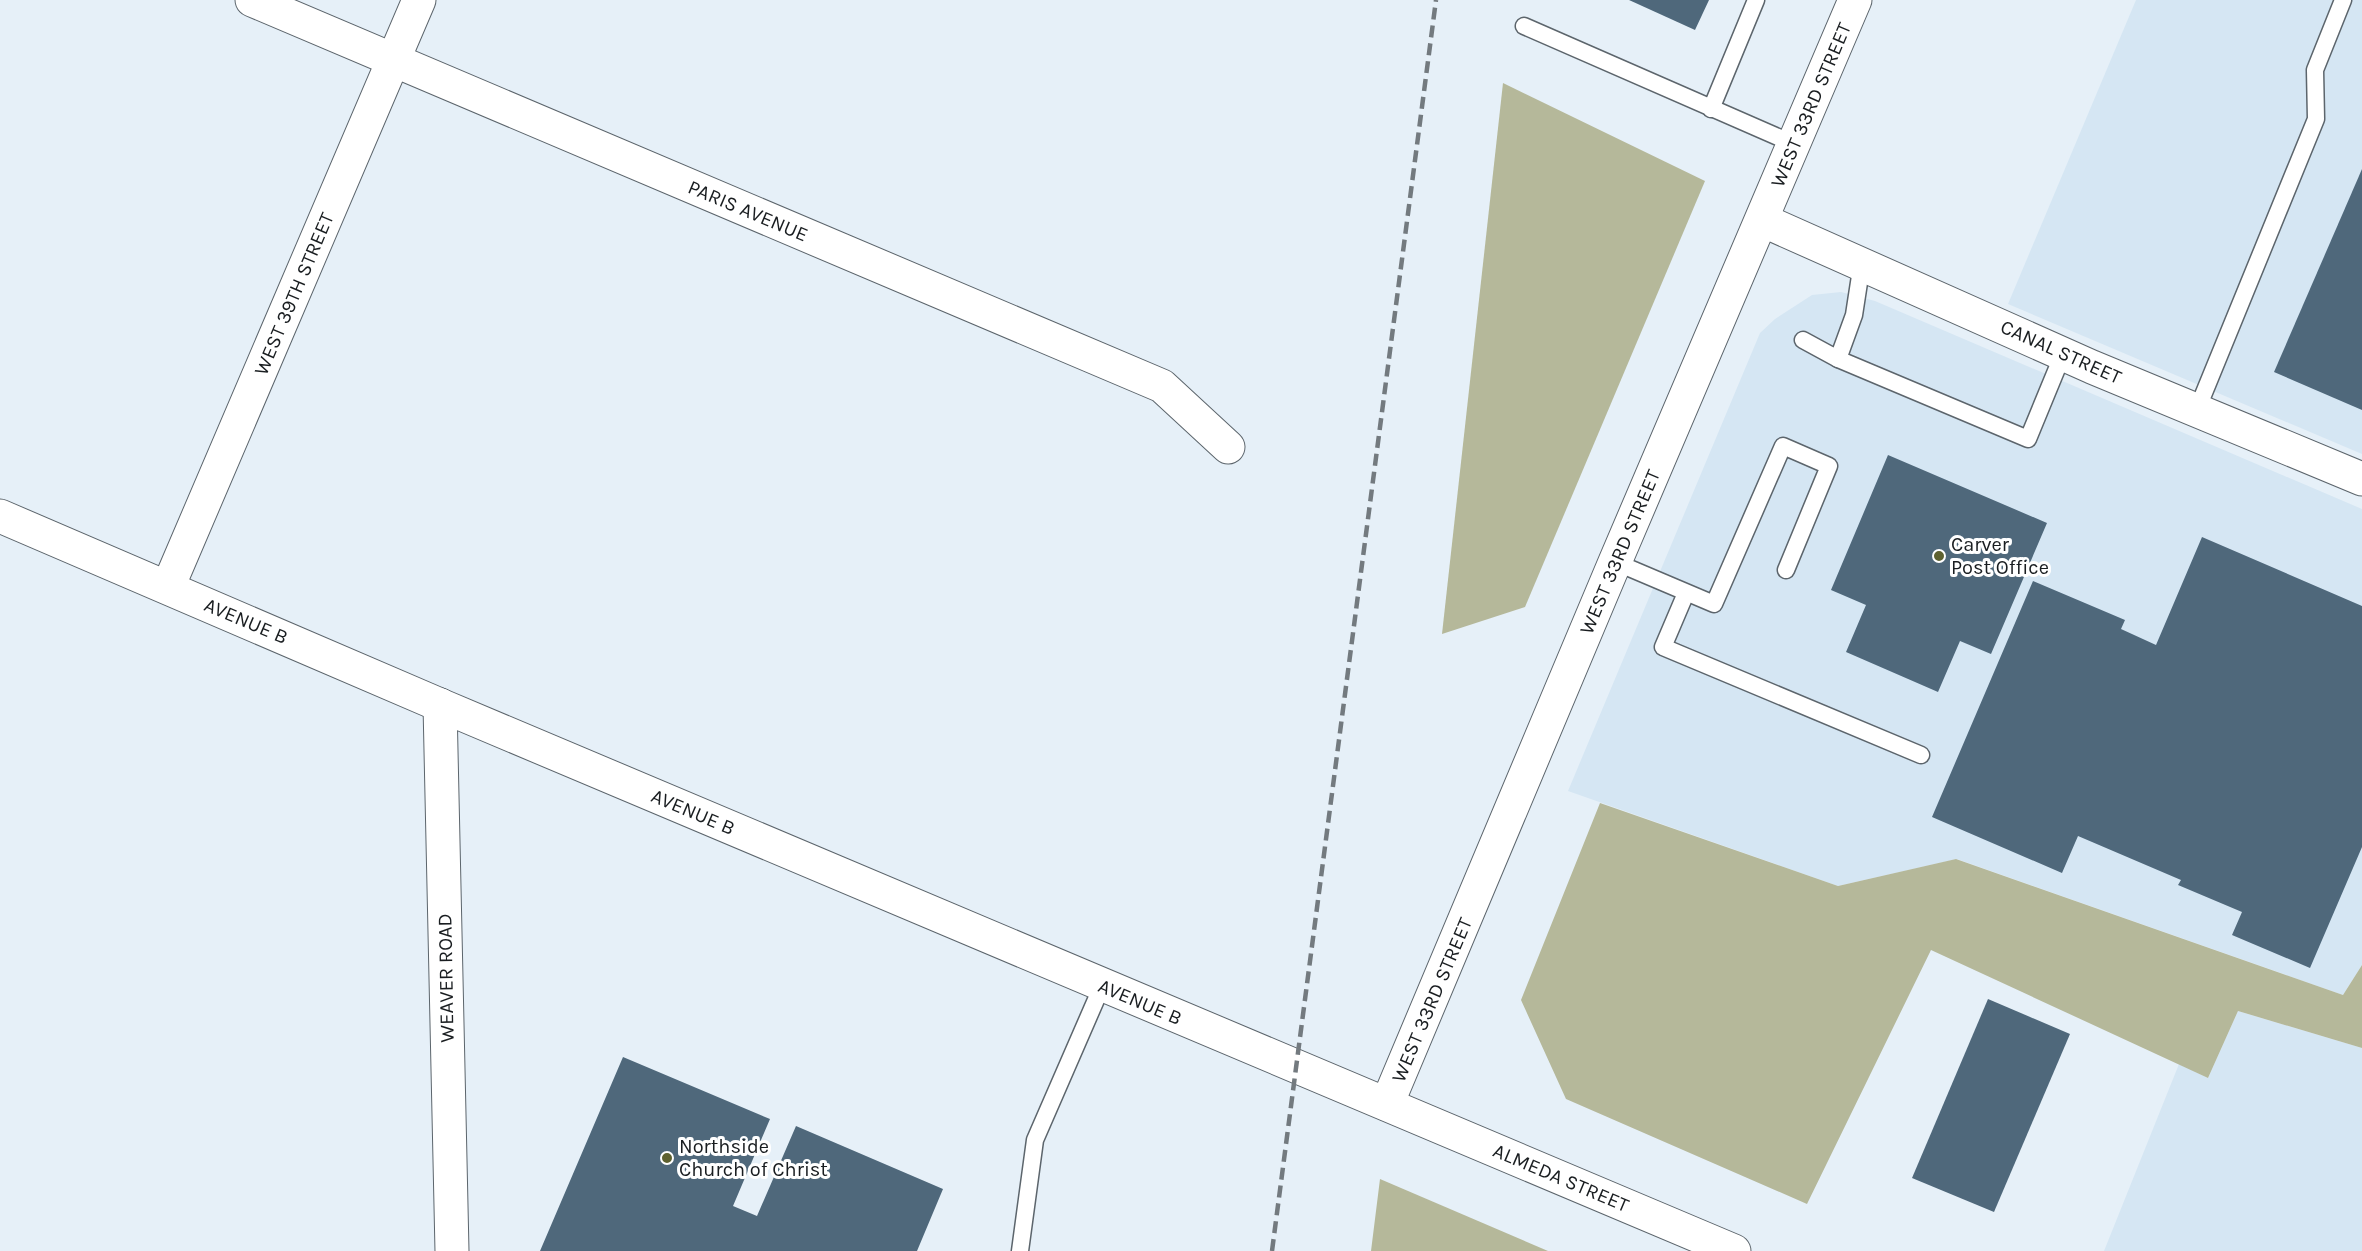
<svg xmlns="http://www.w3.org/2000/svg" width="2362" height="1251" font-family="Karla,sans-serif">
<style>
.built{fill:#d5e6f3}
.forest{fill:#b5b89a}
.building{fill:#4f687b}
.lines{fill:none;stroke-linecap:round;stroke-linejoin:round}
.service-casing{stroke:#5c656c;stroke-width:19}
.minor-casing{stroke:#5c656c;stroke-width:35}
.tertiary-casing{stroke:#5c656c;stroke-width:35}
.secondary-casing{stroke:#5c656c;stroke-width:35}
.service{stroke:#fff;stroke-width:16}
.minor{stroke:#fff;stroke-width:33}
.tertiary{stroke:#fff;stroke-width:33}
.secondary{stroke:#fff;stroke-width:33}
.rail{stroke:#737a7f;stroke-width:4.5;stroke-dasharray:12 6;stroke-linecap:butt}
.poi-dot{fill:#5e612f;stroke:#fff;stroke-width:2}
.labels{text-anchor:middle;dominant-baseline:central;stroke-width:6;stroke-linejoin:round;paint-order:stroke}
.street-label{font-size:20px;fill:#191d20;stroke:#fff}
.poi-label{font-size:20px;fill:#191d20;stroke:#fff;text-anchor:start}
</style>
<rect width="100%" height="100%" fill="#e6f0f8"/>
<!-- built -->
<g class="built">
<polygon points="2136,0 2362,0 2362,454 2008,304"/>
<polygon points="1841,292 1875,301 2362,509 2362,965 2343,995 1957,859 1838,886 1568,791 1760,333 1775,319 1812,295"/>
<polygon points="2238,1011 2362,1048 2362,1251 2104,1251 2179,1064 2208,1078"/>
</g>
<!-- forest -->
<g class="forest">
<polygon points="1503,83 1705,181 1525,607 1442,634"/>
<polygon points="1600,803 1838,886 1956,859 2343,995 2362,965 2362,1048 2238,1011 2208,1078 1931,950 1807,1204 1566,1099 1521,1000"/>
<polygon points="1380,1179 1548,1251 1371,1251"/>
</g>
<!-- building -->
<g class="building">
<polygon points="1629,0 1709,0 1695,30"/>
<polygon points="2362,169 2362,410 2274,372"/>
<polygon points="1888,455 2047,523 1991,654 1960,641 1938,692 1846,652 1866,605 1831,590"/>
<polygon points="2202,537 2362,606 2362,847 2310,968 2232,935 2242,912 2178,885 2181,880 2078,836 2062,873 1932,817 2033,581 2125,620 2121,629 2156,645"/>
<polygon points="1988,999 2070,1034 1994,1212 1912,1178"/>
<polygon points="623,1057 770,1119 733,1206 757,1216 796,1126 943,1189 917,1251 540,1251"/>
</g>
<g class="lines">
<!-- service casing -->
<g class="service-casing">
<g id="service">
<polyline points="1524,26 1794,144"/>
<polyline points="1711,109 1756,0"/>
<polyline points="1803,340 1838,359 1854,315 1862,263"/>
<polyline points="1838,359 2028,439 2063,354"/>
<polyline points="2197,410 2316,119 2315,70 2343,0"/>
<polyline points="1615,562 1714,604 1783,446 1829,466 1786,570"/>
<polyline points="1686,593 1663,647 1921,755"/>
<polyline points="1020,1251 1035,1140 1102,986"/>
</g>
</g>
<!-- minor casing -->
<g class="minor-casing">
<g id="minor">
<polyline points="252,0 1162,386 1228,447"/>
<polyline points="168,587 419,0"/>
<polyline points="440,705 452,1251"/>
</g>
</g>
<!-- tertiary casing -->
<g class="tertiary-casing">
<g id="tertiary">
<polyline points="1762,220 2092,367 2362,479"/>
<polyline points="440,705 1734,1251"/>
<polyline points="1387,1104 1615,562 1855,0"/>
</g>
</g>
<!-- secondary casing -->
<g class="secondary-casing">
<polyline id="secondary" points="0,516 440,705"/>
</g>
<!-- service -->
<use href="#service" class="service"/>
<!-- minor -->
<use href="#minor" class="minor"/>
<!-- tertiary -->
<use href="#tertiary" class="tertiary"/>
<!-- secondary -->
<use href="#secondary" class="secondary"/>
<!-- rail -->
<polyline class="rail" points="1272,1251 1436,0"/>
</g>
<!-- markers -->
<g class="poi-dot">
<circle cx="1939" cy="556" r="6"/>
<circle cx="667" cy="1158" r="6"/>
</g>
<g class="labels">
<!-- street labels -->
<g class="street-label">
<text transform="translate(1811 105) rotate(-67)">WEST 33RD STREET</text>
<text transform="translate(748 211) rotate(23)">PARIS AVENUE</text>
<text transform="translate(294 294) rotate(-67)">WEST 39TH STREET</text>
<text transform="translate(2061 352) rotate(24)">CANAL STREET</text>
<text transform="translate(1620 552) rotate(-67)">WEST 33RD STREET</text>
<text transform="translate(246 621) rotate(23)">AVENUE B</text>
<text transform="translate(693 812) rotate(23)">AVENUE B</text>
<text transform="translate(446 978) rotate(-91)">WEAVER ROAD</text>
<text transform="translate(1432 1000) rotate(-67)">WEST 33RD STREET</text>
<text transform="translate(1140 1002) rotate(23)">AVENUE B</text>
<text transform="translate(1561 1178) rotate(23)">ALMEDA STREET</text>
</g>
<!-- poi labels -->
<g class="poi-label">
<text x="1951" y="544">Carver<tspan x="1951" dy="23">Post Office</tspan></text>
<text x="679" y="1146">Northside<tspan x="679" dy="23">Church of Christ</tspan></text>
</g>
</g>
</svg>
